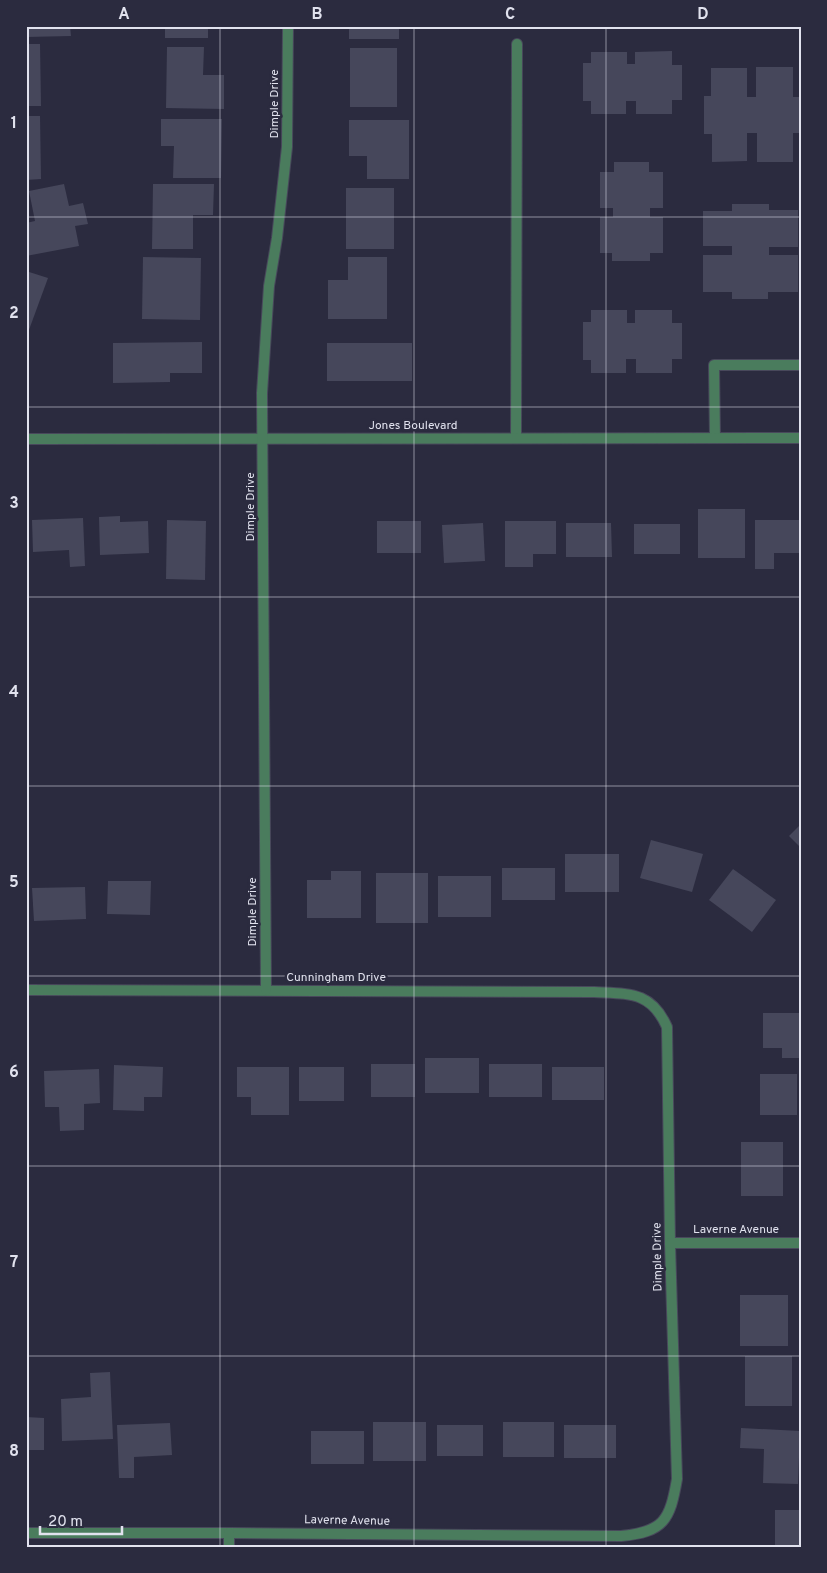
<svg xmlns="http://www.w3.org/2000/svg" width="827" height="1573" font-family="Overpass,sans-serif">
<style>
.building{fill:#46475b}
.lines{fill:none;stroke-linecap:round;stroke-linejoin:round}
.minor-casing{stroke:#48485b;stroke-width:12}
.minor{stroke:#4a7c5d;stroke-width:10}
.grid{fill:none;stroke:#e1e2ee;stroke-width:1;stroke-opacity:0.55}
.labels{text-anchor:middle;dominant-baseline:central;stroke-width:5;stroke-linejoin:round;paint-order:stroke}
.street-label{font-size:12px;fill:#e1e2ee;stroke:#2b2b3f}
.neatline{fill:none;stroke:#e1e2ee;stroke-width:2}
.grid-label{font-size:16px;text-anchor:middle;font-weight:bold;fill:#e1e2ee}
</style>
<rect width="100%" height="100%" fill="#2b2b3f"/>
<!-- building -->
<g class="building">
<polygon points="26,26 70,26 71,36 26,37"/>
<rect x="165" y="26" width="43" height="12"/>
<rect x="349" y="26" width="50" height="13"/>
<rect x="644" y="26" width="36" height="2"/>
<polygon points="26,44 40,44 41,106 26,106"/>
<polygon points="167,47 204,47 203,75 224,75 224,109 166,108"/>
<rect x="350" y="48" width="47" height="59"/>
<polygon points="672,51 672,65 682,65 682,100 672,100 672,114 636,114 636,101 626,101 626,114 591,114 591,101 583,101 583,63 591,63 591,52 627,52 627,64 635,64 635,52"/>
<polygon points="756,67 793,67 793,97 800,97 800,133 793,133 793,162 757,162 757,133 747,133 747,161 712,162 712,134 704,134 704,96 711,96 711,68 747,68 747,97 756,97"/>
<polygon points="26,116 40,116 41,179 26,180"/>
<polygon points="161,119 222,119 221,178 173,178 174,146 161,146"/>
<polygon points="349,120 409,120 409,179 367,179 367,156 349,156"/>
<polygon points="614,162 649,162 649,172 663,172 663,208 650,208 650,217 663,217 663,253 650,253 650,261 612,261 612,253 600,253 600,217 613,217 613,208 600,208 600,172 614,172"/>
<polygon points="64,184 69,206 83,203 88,224 75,226 79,246 26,256 26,223 35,221 29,191"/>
<polygon points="153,184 214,184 213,215 193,215 193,249 152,249"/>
<rect x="346" y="188" width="48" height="61"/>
<polygon points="732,204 769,204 769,210 798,210 798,247 769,247 769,255 798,255 798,292 768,292 768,299 732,299 732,292 703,292 703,255 732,255 732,246 703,246 703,211 732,211"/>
<polygon points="143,257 201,258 200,320 142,319"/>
<polygon points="348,257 387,257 387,319 328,319 328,280 348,280"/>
<polygon points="26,271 48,278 26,338"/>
<polygon points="591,310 627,310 627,323 635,323 635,310 672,310 672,323 682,323 682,359 672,359 672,373 636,373 636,359 626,359 626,373 591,373 591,360 583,360 583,322 591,322"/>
<polygon points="202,342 202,373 170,373 170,382 113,383 113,343"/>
<rect x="327" y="343" width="85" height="38"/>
<rect x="698" y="509" width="47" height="49"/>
<polygon points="120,516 120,522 148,521 149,553 100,555 99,517"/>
<polygon points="83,518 85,566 70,567 69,550 33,552 32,520"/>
<polygon points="167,520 206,521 205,580 166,579"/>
<polygon points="755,520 801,520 801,553 774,553 774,569 755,569"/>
<rect x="377" y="521" width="44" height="32"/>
<polygon points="505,521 556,521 556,554 533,554 533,567 505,567"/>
<polygon points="483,523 485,561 444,563 442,525"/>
<polygon points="566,523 611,523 612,557 566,557"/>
<rect x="634" y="524" width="46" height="30"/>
<polygon points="801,824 801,848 789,836"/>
<polygon points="651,840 703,854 692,892 640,878"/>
<rect x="565" y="854" width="54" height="38"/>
<rect x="502" y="868" width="53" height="32"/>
<polygon points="733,869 776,900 752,932 709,900"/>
<polygon points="331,871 361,871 361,918 307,918 307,880 331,880"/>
<rect x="376" y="873" width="52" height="50"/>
<rect x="438" y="876" width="53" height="41"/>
<polygon points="108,881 151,881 150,915 107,914"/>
<polygon points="85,887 86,919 34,921 32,888"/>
<polygon points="763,1013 801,1013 801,1058 782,1058 782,1048 763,1048"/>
<rect x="425" y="1058" width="54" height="35"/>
<rect x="371" y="1064" width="44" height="33"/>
<rect x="489" y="1064" width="53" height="33"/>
<polygon points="114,1065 163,1067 162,1097 144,1097 144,1111 113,1110"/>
<polygon points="237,1067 289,1067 289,1115 251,1115 251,1097 237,1097"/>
<rect x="299" y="1067" width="45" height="34"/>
<rect x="552" y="1067" width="52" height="33"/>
<polygon points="99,1069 100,1103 84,1104 84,1130 60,1131 59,1107 45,1107 44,1071"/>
<rect x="760" y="1074" width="37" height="41"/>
<rect x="741" y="1142" width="42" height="54"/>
<rect x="740" y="1295" width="48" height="51"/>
<rect x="745" y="1356" width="47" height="50"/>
<polygon points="110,1372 113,1439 62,1441 61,1399 91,1397 90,1373"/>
<polygon points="26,1417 44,1418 44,1450 26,1450"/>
<rect x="373" y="1422" width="53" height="39"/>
<rect x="503" y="1422" width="51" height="35"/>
<polygon points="170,1423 172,1455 134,1457 134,1478 119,1478 117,1425"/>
<rect x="437" y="1425" width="46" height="31"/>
<rect x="564" y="1425" width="52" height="33"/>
<polygon points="741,1428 800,1431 798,1484 763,1483 764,1449 740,1448"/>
<rect x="311" y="1431" width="53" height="33"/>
<rect x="775" y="1510" width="26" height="37"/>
</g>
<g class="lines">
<!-- minor casing -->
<g class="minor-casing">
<g id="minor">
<polyline points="516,438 517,44"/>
<polyline points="715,438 714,365 801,365"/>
<polyline points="26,439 801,438"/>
<path d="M 26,990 L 594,992 C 629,994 651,991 667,1027 L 670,1243 L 677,1479 C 670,1520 664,1532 621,1536 L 229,1533 L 26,1533"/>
<polyline points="266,990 262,393 269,286 277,238 287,147 288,26"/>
<polyline points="670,1243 801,1243"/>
<polyline points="229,1533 229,1547"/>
</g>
</g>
<!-- minor -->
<use href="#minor" class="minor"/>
</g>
<!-- grid -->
<path class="grid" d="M 220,26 L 220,1547M 414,26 L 414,1547M 606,26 L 606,1547M 26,217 L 801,217M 26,407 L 801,407M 26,597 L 801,597M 26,786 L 801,786M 26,976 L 801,976M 26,1166 L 801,1166M 26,1356 L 801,1356"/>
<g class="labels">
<!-- street labels -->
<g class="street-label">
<text transform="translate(275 104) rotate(-90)">Dimple Drive</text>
<text x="413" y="426">Jones Boulevard</text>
<text transform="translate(251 507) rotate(-90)">Dimple Drive</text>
<text transform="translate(253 912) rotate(-90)">Dimple Drive</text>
<text x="336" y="978">Cunningham Drive</text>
<text x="736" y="1230">Laverne Avenue</text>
<text transform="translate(658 1257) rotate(-91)">Dimple Drive</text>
<text transform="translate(347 1521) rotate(1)">Laverne Avenue</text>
</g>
</g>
<!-- border -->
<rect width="827" height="1573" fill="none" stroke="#2b2b3f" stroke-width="55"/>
<!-- scale -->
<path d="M40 1526v8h82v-8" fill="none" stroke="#e1e2ee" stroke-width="2.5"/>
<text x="48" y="1526" font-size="15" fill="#e1e2ee" stroke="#2b2b3f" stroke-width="4" paint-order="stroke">20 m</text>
<rect x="28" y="28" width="772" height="1518" class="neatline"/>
<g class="grid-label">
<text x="124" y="19">A</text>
<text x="317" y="19">B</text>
<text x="510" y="19">C</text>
<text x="703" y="19">D</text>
<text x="14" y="128">1</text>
<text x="14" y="318">2</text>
<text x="14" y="508">3</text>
<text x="14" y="697">4</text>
<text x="14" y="887">5</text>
<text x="14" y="1077">6</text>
<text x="14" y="1267">7</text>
<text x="14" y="1456">8</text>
</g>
</svg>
